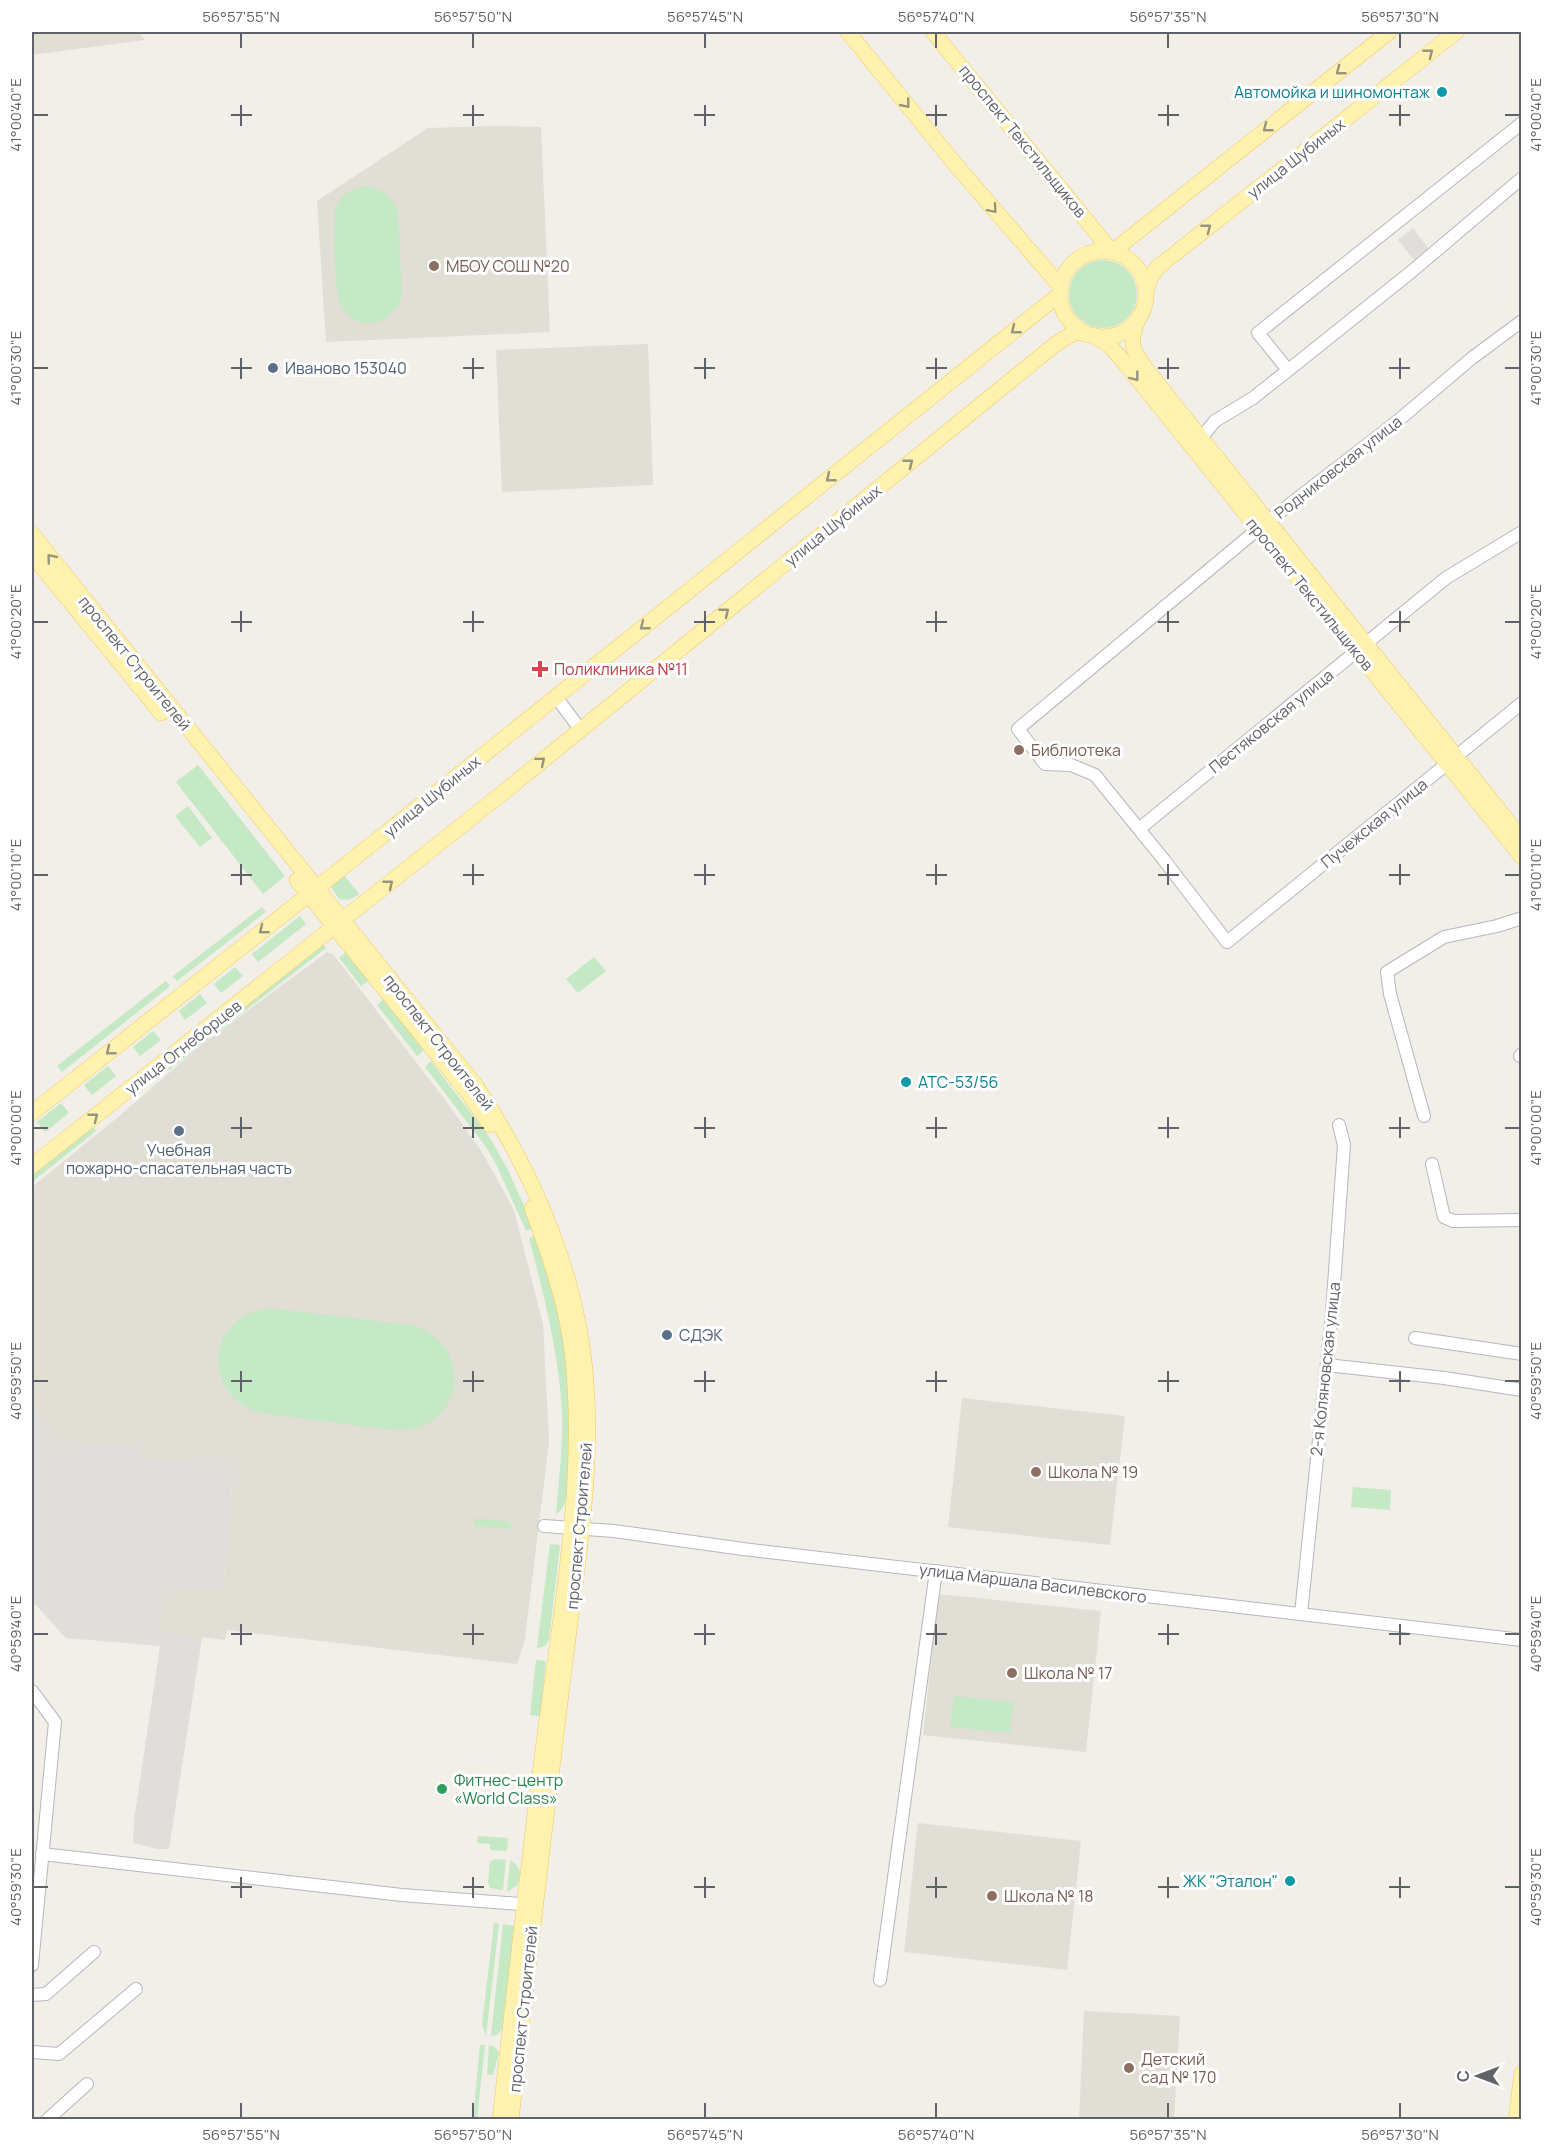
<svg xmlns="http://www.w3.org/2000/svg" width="1553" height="2151" font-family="Manrope,sans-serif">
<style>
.industrial{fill:#e0deda}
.education{fill:#e1ded6}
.green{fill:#c5e8c5}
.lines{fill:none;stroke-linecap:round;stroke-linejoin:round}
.minor-casing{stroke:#b5b8bc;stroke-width:14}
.major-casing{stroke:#f2c960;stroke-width:16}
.minor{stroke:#fff;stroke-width:12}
.major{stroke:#fff2af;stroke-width:15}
.oneway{stroke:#979581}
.ticks{fill:none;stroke:#5f6368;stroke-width:2}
.culture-dot{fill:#0f9aa8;stroke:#fff;stroke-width:2}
.education-dot{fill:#8d6e63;stroke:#fff;stroke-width:2}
.service-dot{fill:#5c6f8a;stroke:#fff;stroke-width:2}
.health-dot{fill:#e0444e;stroke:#fff;stroke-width:2}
.leisure-dot{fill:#2e9e5b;stroke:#fff;stroke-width:2}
.labels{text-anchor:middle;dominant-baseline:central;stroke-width:6;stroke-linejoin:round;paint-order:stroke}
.culture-label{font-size:16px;fill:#0d838f;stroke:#fff;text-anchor:end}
.street-label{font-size:16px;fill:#5f6368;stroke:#fff}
.education-label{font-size:16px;fill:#785e54;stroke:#fff;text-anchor:start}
.service-label{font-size:16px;fill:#4e5e75;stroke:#fff;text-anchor:start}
.health-label{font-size:16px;fill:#be3a42;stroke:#fff;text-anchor:start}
.leisure-label{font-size:16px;fill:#27864d;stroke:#fff;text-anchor:start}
.neatline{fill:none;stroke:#5f6368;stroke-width:2}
.ticks-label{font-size:15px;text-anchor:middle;fill:#5f6368}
</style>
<rect width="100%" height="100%" fill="#f1efe8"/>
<!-- industrial -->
<g class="industrial">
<polygon points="1413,228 1429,249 1415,261 1398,240"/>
<polygon points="32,1409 63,1449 72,1443 139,1445 140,1458 234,1463 223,1589 184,1588 202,1638 169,1849 157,1849 133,1843 134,1821 160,1646 66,1638 32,1601"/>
</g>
<!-- education -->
<g class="education">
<polygon points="32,32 138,32 145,40 32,55"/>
<polygon points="496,126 541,127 550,332 326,342 317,201 428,128"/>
<polygon points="648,344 653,485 502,492 496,350"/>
<polygon points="327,952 333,954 446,1101 482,1152 512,1206 515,1214 543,1324 549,1442 525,1639 517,1664 227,1630 225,1640 158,1632 162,1593 184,1588 223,1589 234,1464 139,1458 139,1445 72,1443 63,1449 32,1409 32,1187 118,1117 200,1046"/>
<polygon points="962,1398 1125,1416 1110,1545 948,1527"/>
<polygon points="938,1594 1101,1611 1086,1752 923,1735"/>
<polygon points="918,1823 1081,1841 1067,1970 904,1952"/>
<polygon points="1084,2011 1180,2016 1174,2119 1079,2119"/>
</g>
<!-- green -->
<g class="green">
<path d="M 365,186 C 382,188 393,196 398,212 L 402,296 C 394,326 355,335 340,304 C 335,295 332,217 336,207 C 341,194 352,189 365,186 Z"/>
<circle cx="1103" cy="294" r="34"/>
<polygon points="198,765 285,876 263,894 176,782"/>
<polygon points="188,806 212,838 200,847 175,816"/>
<path d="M 340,870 L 359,894 C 352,899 348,901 339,899 L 331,887 L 330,880 Z"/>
<polygon points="262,907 266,912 177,981 173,976"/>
<polygon points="300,916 306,924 258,962 252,954"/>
<polygon points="321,942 326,948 168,1071 163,1065"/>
<polygon points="347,951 370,980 361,986 339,958"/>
<polygon points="594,957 606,971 578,993 566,979"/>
<polygon points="235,967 243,976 221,993 214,984"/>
<polygon points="166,981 170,986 62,1072 57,1066"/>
<polygon points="200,994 207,1003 185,1020 179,1011"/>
<polygon points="384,999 424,1050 417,1056 377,1005"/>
<polygon points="153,1031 161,1040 140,1056 133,1047"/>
<polygon points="431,1061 490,1138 507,1168 534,1228 526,1231 496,1164 486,1147 425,1067"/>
<polygon points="108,1066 116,1076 92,1095 84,1085"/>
<polygon points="61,1103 69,1113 45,1132 37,1122"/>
<polygon points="92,1126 96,1131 32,1182 32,1174"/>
<path d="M 537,1235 C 552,1285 565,1336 569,1388 C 571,1411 569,1435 569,1458 C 569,1474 571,1505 556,1514 C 559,1481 563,1446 562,1413 C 559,1353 544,1296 529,1238 Z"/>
<path d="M 269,1308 L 412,1325 C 475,1343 465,1428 400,1431 L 258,1413 C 200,1391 206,1317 269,1308 Z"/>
<polygon points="1353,1487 1391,1490 1390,1510 1351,1507"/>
<polygon points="475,1518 511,1522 511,1529 474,1526"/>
<polygon points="550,1544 560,1545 549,1640 545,1646 537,1648"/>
<polygon points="536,1660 546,1661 540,1716 530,1715"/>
<polygon points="954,1696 1014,1702 1010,1733 950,1727"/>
<polygon points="478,1836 508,1838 507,1851 490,1850 490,1844 477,1843"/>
<polygon points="495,1859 506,1860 503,1890 490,1888 488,1882 490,1861"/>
<path d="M 510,1860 C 521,1867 522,1874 517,1885 L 507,1892 Z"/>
<polygon points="494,1923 499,1924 486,2036 482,2025"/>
<polygon points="503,1924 515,1926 502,2029 497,2035 491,2036"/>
<polygon points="480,2045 485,2045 477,2119 473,2119"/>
<polygon points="489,2045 495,2047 499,2053 493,2075 487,2075"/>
</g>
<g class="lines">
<!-- minor casing -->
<g class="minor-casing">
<g id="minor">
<polyline points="1522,321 1472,358 1394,424 1258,529 1018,729 1045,764 1071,765 1095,775 1164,860 1227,942 1522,703"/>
<polyline points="1288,370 1258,333 1522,123"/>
<polyline points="1201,438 1215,421 1253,398 1301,360 1411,272 1522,178"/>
<polyline points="556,697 580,729"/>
<polyline points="1139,829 1446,578 1522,532"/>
<polyline points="1520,1056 1522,1054"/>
<polyline points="1424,1116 1390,994 1387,972 1444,937 1497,926 1522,918"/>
<polyline points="1432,1164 1444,1217 1453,1221 1522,1220"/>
<polyline points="1415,1338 1522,1354"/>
<polyline points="1327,1365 1444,1378 1522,1390"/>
<polyline points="544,1526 614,1531 743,1549 1522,1640"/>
<polyline points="1301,1614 1332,1313 1344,1145 1339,1125"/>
<polyline points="32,1691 55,1722 32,1965"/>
<polyline points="42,1854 402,1895 533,1905"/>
<polyline points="880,1980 936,1571"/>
<polyline points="32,1995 46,1994 94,1952"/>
<polyline points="32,2052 59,2054 136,1989"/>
<polyline points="47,2120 87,2084"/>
</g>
</g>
<!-- major casing -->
<g class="major-casing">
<g id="major">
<polyline points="848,32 955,164 1061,287"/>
<polyline points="933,32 1112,252"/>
<circle cx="1103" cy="294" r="43"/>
<polyline points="1112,252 1389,32"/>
<polyline points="1146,293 1150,278 1158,267 1456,32"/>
<path d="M 1138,320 C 1127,344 1134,353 1149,373 L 1522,839"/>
<polyline points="1094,336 1109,345 1119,356 1522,857"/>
<path d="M 32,534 L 476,1086 C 528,1165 568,1252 582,1346 C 598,1453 577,1563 564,1669 C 546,1819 527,1969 511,2120"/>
<polyline points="32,555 161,713"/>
<polyline points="297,880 469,1094 490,1125"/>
<polyline points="32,1113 317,888 1060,294"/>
<polyline points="32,1166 504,792 1057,343 1076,332 1090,335"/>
<path d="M 500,2120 C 514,1994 528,1868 544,1742 C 560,1617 587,1477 572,1351 C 566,1302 549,1254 532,1208"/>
<polyline points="1516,2120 1522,2073"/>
</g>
</g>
<!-- minor -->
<use href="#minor" class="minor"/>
<!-- major -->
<use href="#major" class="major"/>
</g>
<!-- one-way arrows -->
<defs><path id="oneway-chevron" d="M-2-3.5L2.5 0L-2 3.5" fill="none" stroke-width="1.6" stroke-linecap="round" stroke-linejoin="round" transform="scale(1.5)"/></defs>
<g class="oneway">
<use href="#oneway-chevron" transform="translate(1429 53) rotate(-38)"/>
<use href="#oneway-chevron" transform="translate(1340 71) rotate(142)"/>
<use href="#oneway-chevron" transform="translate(906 104) rotate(51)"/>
<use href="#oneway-chevron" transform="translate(1267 128) rotate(142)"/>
<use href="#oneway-chevron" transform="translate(993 209) rotate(49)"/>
<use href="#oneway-chevron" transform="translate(1207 228) rotate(-38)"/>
<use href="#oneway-chevron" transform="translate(1015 330) rotate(141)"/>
<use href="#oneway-chevron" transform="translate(1135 377) rotate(52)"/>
<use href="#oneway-chevron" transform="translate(909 463) rotate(-39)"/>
<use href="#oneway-chevron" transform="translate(830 478) rotate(141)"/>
<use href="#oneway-chevron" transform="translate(51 558) rotate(-129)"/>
<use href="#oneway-chevron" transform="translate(725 612) rotate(-39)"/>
<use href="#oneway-chevron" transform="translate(644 626) rotate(141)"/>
<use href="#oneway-chevron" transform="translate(541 761) rotate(-40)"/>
<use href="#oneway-chevron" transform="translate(389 884) rotate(-39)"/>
<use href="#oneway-chevron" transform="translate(263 930) rotate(142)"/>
<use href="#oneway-chevron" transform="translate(110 1051) rotate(141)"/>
<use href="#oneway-chevron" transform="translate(94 1117) rotate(-38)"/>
</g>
<!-- ticks -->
<path class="ticks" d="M 241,33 L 241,48M 473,33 L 473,48M 705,33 L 705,48M 936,33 L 936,48M 1168,33 L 1168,48M 1400,33 L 1400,48M 241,105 L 241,126M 473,105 L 473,126M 705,105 L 705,126M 936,105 L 936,126M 1168,105 L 1168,126M 1400,105 L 1400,126M 33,115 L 48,115M 231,115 L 252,115M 463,115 L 484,115M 694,115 L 715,115M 926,115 L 947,115M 1158,115 L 1179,115M 1389,115 L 1410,115M 1505,115 L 1520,115M 241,358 L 241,379M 473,358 L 473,379M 705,358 L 705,379M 936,358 L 936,379M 1168,358 L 1168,379M 1400,358 L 1400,379M 33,368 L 48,368M 231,368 L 252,368M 463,368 L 484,368M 694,368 L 715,368M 926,368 L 947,368M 1158,368 L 1179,368M 1389,368 L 1410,368M 1505,368 L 1520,368M 241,611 L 241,632M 473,611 L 473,632M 705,611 L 705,632M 936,611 L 936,632M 1168,611 L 1168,632M 1400,611 L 1400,632M 33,622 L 48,622M 231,622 L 252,622M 463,622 L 484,622M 694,622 L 715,622M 926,622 L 947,622M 1158,622 L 1179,622M 1389,622 L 1410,622M 1505,622 L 1520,622M 241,864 L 241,885M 473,864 L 473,885M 705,864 L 705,885M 936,864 L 936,885M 1168,864 L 1168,885M 1400,864 L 1400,885M 33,875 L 48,875M 231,875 L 252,875M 463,875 L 484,875M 694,875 L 715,875M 926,875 L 947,875M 1158,875 L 1179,875M 1389,875 L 1410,875M 1505,875 L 1520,875M 241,1117 L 241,1138M 473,1117 L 473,1138M 705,1117 L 705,1138M 936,1117 L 936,1138M 1168,1117 L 1168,1138M 1400,1117 L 1400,1138M 33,1128 L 48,1128M 231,1128 L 252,1128M 463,1128 L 484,1128M 694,1128 L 715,1128M 926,1128 L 947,1128M 1158,1128 L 1179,1128M 1389,1128 L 1410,1128M 1505,1128 L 1520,1128M 241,1371 L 241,1392M 473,1371 L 473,1392M 705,1371 L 705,1392M 936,1371 L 936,1392M 1168,1371 L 1168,1392M 1400,1371 L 1400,1392M 33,1381 L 48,1381M 231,1381 L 252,1381M 463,1381 L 484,1381M 694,1381 L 715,1381M 926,1381 L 947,1381M 1158,1381 L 1179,1381M 1389,1381 L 1410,1381M 1505,1381 L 1520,1381M 241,1624 L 241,1645M 473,1624 L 473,1645M 705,1624 L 705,1645M 936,1624 L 936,1645M 1168,1624 L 1168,1645M 1400,1624 L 1400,1645M 33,1634 L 48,1634M 231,1634 L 252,1634M 463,1634 L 484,1634M 694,1634 L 715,1634M 926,1634 L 947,1634M 1158,1634 L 1179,1634M 1389,1634 L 1410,1634M 1505,1634 L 1520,1634M 241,1877 L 241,1898M 473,1877 L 473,1898M 705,1877 L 705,1898M 936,1877 L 936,1898M 1168,1877 L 1168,1898M 1400,1877 L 1400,1898M 33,1887 L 48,1887M 231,1887 L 252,1887M 463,1887 L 484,1887M 694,1887 L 715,1887M 926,1887 L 947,1887M 1158,1887 L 1179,1887M 1389,1887 L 1410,1887M 1505,1887 L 1520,1887M 241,2103 L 241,2118M 473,2103 L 473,2118M 705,2103 L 705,2118M 936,2103 L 936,2118M 1168,2103 L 1168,2118M 1400,2103 L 1400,2118"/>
<!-- markers -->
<g class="culture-dot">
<circle cx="1442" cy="92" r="6"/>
<circle cx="906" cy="1082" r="6"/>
<circle cx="1290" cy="1881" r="6"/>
</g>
<g class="education-dot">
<circle cx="434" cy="266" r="6"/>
<circle cx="1019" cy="750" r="6"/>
<circle cx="1036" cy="1472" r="6"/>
<circle cx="1012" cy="1673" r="6"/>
<circle cx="992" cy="1896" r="6"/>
<circle cx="1129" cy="2068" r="6"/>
</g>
<g class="service-dot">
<circle cx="273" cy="368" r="6"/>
<circle cx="179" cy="1131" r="6"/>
<circle cx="667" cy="1335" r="6"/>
</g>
<path class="health-dot" d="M537 660h6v6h6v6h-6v6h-6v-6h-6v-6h6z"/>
<circle class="leisure-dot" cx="442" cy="1789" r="6"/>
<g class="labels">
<!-- culture labels -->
<g class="culture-label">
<text x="1430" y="92">Автомойка и шиномонтаж</text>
<text x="918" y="1082" text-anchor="start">АТС-53/56</text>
<text x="1278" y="1881">ЖК "Эталон"</text>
</g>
<!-- street labels -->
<g class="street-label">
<text transform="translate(1023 141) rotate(51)">проспект Текстильщиков</text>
<text transform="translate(1296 158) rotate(-38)">улица Шубиных</text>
<text transform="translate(1338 467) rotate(-38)">Родниковская улица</text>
<text transform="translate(833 525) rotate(-39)">улица Шубиных</text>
<text transform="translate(1310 594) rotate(51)">проспект Текстильщиков</text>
<text transform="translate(135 663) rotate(51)">проспект Строителей</text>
<text transform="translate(1271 721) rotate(-39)">Пестяковская улица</text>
<text transform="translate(432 796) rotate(-39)">улица Шубиных</text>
<text transform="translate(1374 823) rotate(-39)">Пучежская улица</text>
<text transform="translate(439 1042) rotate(52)">проспект Строителей</text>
<text transform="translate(183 1047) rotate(-38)">улица Огнеборцев</text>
<text transform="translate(1325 1369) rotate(-84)">2-я Коляновская улица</text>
<text transform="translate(579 1526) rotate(-85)">проспект Строителей</text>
<text transform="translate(1033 1583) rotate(7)">улица Маршала Василевского</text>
<text transform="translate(523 2009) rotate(-84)">проспект Строителей</text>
</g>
<!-- education labels -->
<g class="education-label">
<text x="446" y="266">МБОУ СОШ №20</text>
<text x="1031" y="750">Библиотека</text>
<text x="1048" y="1472">Школа № 19</text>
<text x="1024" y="1673">Школа № 17</text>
<text x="1004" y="1896">Школа № 18</text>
<text x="1141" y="2059">Детский<tspan x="1141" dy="18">сад № 170</tspan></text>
</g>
<!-- service labels -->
<g class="service-label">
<text x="285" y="368">Иваново 153040</text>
<text x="179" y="1150" text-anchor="middle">Учебная<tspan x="179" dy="18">пожарно-спасательная часть</tspan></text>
<text x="679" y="1335">СДЭК</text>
</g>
<!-- health labels -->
<g class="health-label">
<text x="554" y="669">Поликлиника №11</text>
</g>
<!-- leisure labels -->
<g class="leisure-label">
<text x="454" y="1780">Фитнес-центр<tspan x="454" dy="18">«World Class»</tspan></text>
</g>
</g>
<!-- border -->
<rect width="1553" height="2151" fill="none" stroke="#ffffff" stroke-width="66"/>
<!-- north arrow -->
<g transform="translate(1478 2076) rotate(270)" stroke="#ffffff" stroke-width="4.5" paint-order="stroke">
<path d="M0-4.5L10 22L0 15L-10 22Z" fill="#5f6368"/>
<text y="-9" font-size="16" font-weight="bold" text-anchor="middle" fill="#5f6368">С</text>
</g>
<rect x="33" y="33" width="1487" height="2085" class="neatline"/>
<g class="ticks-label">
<text x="241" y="22">56°57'55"N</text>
<text x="473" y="22">56°57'50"N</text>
<text x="705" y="22">56°57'45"N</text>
<text x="936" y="22">56°57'40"N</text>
<text x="1168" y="22">56°57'35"N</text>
<text x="1400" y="22">56°57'30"N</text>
<text transform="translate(1536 115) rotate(-90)" y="5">41°00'40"E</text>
<text transform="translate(16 115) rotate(-90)" y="5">41°00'40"E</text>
<text transform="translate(1536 368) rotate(-90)" y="5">41°00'30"E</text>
<text transform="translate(16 368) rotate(-90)" y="5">41°00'30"E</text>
<text transform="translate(1536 622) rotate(-90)" y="5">41°00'20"E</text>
<text transform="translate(16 622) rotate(-90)" y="5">41°00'20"E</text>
<text transform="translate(1536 875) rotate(-90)" y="5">41°00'10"E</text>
<text transform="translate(16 875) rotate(-90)" y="5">41°00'10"E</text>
<text transform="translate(1536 1128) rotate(-90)" y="5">41°00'00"E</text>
<text transform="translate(16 1128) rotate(-90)" y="5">41°00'00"E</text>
<text transform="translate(1536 1381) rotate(-90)" y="5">40°59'50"E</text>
<text transform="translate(16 1381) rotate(-90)" y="5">40°59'50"E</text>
<text transform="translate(1536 1634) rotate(-90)" y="5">40°59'40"E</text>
<text transform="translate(16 1634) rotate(-90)" y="5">40°59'40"E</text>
<text transform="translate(1536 1887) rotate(-90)" y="5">40°59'30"E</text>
<text transform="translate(16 1887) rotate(-90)" y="5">40°59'30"E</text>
<text x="241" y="2140">56°57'55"N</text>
<text x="473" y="2140">56°57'50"N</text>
<text x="705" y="2140">56°57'45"N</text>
<text x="936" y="2140">56°57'40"N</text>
<text x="1168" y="2140">56°57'35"N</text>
<text x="1400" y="2140">56°57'30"N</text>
</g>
</svg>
